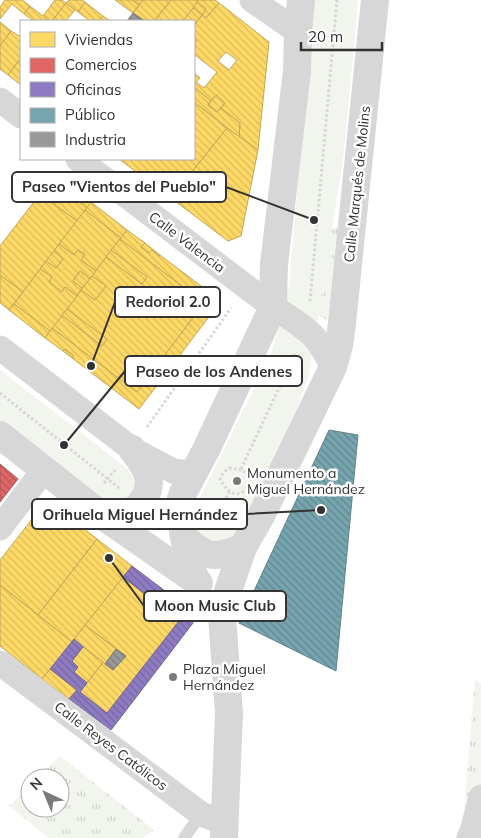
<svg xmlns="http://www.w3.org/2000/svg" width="481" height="838" font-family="Mulish,sans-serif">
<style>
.grass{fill:url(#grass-tufts)}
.park{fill:#f1f5ed}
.homes{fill:url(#homes-back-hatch);stroke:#c2a757;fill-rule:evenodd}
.shops{fill:url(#shops-back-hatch);stroke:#ac5757}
.offices{fill:url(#offices-back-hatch);stroke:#736698}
.public{fill:url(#public-back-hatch);stroke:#62838a}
.industry{fill:url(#industry-back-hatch);stroke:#7a7a7a}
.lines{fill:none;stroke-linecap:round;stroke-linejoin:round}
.path{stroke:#d6d6d6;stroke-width:3;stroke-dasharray:2.5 2.5;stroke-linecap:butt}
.service{stroke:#d7d7d7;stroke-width:12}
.minor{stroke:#d7d7d7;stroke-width:25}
.tertiary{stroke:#d7d7d7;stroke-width:28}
.poi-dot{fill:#7a7a7a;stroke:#fff;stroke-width:2}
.labels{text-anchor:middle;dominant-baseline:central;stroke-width:5;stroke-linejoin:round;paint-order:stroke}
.street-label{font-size:14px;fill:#333;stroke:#fff}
.poi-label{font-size:14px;fill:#333;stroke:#fff;text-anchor:start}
.leader{fill:none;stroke:#333;stroke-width:2}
.callout-dot{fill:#333;stroke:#fff;stroke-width:2}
.callout{fill:#fff;stroke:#333;stroke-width:2}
.callout-label{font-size:15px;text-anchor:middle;font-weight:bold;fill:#333}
</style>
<defs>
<pattern id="grass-tufts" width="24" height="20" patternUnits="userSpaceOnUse" patternTransform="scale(1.25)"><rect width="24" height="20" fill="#f1f5ed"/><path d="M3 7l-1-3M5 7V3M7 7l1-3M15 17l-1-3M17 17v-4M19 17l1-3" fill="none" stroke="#cfd2cc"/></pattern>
<pattern id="homes-back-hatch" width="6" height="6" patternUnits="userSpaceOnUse" patternTransform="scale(1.25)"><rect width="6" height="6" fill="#ffd966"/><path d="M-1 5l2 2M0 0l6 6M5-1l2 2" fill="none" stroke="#dbbb59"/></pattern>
<pattern id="shops-back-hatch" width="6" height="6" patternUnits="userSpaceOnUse" patternTransform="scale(1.25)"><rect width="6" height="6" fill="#e06666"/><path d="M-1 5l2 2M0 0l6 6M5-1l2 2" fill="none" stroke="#b65555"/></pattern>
<pattern id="offices-back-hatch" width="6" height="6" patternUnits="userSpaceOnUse" patternTransform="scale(1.25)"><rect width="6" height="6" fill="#8e7cc3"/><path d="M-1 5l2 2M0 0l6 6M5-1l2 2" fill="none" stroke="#75669f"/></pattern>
<pattern id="public-back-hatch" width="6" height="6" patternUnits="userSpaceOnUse" patternTransform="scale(1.25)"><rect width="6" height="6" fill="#76a5af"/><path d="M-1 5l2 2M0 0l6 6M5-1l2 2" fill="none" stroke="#61878f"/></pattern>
<pattern id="industry-back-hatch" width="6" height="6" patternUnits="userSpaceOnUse" patternTransform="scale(1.25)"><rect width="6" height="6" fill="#999"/><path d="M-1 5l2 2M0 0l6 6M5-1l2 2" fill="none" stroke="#7d7d7d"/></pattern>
</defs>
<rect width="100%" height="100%" fill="#fff"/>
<!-- grass -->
<g class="grass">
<polygon points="327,228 339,228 328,321 318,315"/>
<polygon points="475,679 481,684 481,825 464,813"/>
<polygon points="60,756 154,830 143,838 49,838 9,806 30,786 30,808 60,808 60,778 38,778"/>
</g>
<!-- park -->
<g class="park">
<polygon points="313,0 358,0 344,152 309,374 247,555 183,532 271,354 289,288"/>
<polygon points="0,370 129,470 136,483 131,497 119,504 104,502 0,420"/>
</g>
<!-- homes -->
<g class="homes">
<polygon points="5,0 22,0 30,6 24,14 12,4 0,19 0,7"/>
<polygon points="55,0 62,0 66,3 52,21 49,21 43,16"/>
<polygon points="69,0 82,0 85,2 78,12 66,3"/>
<polygon points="115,0 132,0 139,5 133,13"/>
<polygon points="132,0 143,0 139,5"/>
<polygon points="143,0 171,0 154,21 145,21 133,13"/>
<polygon points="171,0 199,0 183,21 159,21 156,19"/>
<polygon points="199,0 215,0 219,3 206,18 202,15 206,9 197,2"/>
<polygon points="85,2 103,16 98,21 90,21 78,12"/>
<polygon points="197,2 206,9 202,15 193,8"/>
<polygon points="66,3 75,10 66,21 52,21"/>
<path d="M 219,3 L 269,42 L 258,150 L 239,137 L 240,123 L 221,108 L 225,103 L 216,95 L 211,101 L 194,87 L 194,73 L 200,78 L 196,82 L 204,88 L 217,72 L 195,55 L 194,56 L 194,44 L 197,41 L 194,39 L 194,25 L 202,15 L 206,18 ZM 226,52 L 237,60 L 229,70 L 218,61 Z"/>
<polygon points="30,6 48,20 48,21 34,21 24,14"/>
<polygon points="193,8 202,15 194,25 194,21 183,21"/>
<polygon points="103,16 110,21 98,21"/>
<polygon points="0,22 11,31 0,46"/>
<polygon points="11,31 21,37 21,58 8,75 0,69 0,46"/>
<polygon points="21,58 21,85 8,75"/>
<polygon points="194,87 211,101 208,105 217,112 221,108 240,123 239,137 194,102"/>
<polygon points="216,95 225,103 217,112 208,105"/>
<polygon points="194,102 227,128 171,198 119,159 194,159"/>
<polygon points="227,128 258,150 241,236 228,241 171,198"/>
<polygon points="56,173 92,201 87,208 51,181"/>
<polygon points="51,181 87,208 77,221 40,194"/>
<polygon points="40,194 77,221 23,292 0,275 0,246"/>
<polygon points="91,202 127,230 121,238 85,210"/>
<polygon points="85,210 121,238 96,271 81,260 85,254 78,250 74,255 59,244"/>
<polygon points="127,230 145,243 141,247 149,253 152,250 159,256 160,255 221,301 139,409 72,358 74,356 65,349 63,351 45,338 52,328 137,392 204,303 120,239"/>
<polygon points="120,239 204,303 137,392 52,328 62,315 102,346 107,339 67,309 81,290 95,300 106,286 92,276 106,257 142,284 147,277 111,250"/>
<polygon points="145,243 160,255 159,256 152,250 149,253 141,247"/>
<polygon points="59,244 74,255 78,250 85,254 81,260 96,271 90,279 80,271 73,281 82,288 77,296 65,287 62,292 49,282 52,277 40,269 46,261 56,268 63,259 54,251"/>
<polygon points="111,250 147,277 142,284 106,257"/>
<polygon points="54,251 63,259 56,268 46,261"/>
<polygon points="40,269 52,277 49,282 62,292 65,287 77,296 50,331 14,304"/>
<polygon points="80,271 90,279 82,288 73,281"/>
<polygon points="0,275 23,292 9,310 0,303"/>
<polygon points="92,276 106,286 95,300 81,290"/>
<polygon points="14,304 50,331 45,338 9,310"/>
<polygon points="67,309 107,339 102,346 62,315"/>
<polygon points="65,349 74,356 72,358 63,351"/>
<polygon points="47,500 97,539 38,615 0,585 0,560"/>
<polygon points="97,539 132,566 72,642 38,615"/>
<polygon points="123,577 179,621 107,713 80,692 103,662 113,670 126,656 85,625"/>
<polygon points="0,585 72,642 42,679 0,646"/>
<polygon points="85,625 116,649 105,664 74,639"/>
<polygon points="83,647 103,662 87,683 74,672 78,667 72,661"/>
<polygon points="50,669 77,690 69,699 42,679"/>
</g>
<!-- shops -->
<polygon class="shops" points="0,464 18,479 0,502"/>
<!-- offices -->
<polygon class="offices" points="132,566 189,609 193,623 111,730 69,699 77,690 50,669 74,639 83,647 72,661 78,667 74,672 87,683 80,692 107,713 179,621 123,577"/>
<!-- public -->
<polygon class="public" points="329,430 358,435 336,671 239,623"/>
<!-- industry -->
<g class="industry">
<polygon points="133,13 145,21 127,21"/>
<polygon points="116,649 126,656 113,670 105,664"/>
</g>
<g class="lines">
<!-- path -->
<g class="path">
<polyline points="310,301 337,0"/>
<polyline points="0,393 119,488"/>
<polyline points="147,427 231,308"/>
<path d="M 229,468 C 240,469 248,470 251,482 C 241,500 229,496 220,479 L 223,473 Z"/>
<polyline points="241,469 295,354"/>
<polyline points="104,483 115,470"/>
<polyline points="213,525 229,492"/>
</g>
<!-- service -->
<polyline class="service" points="184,838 201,814"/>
<!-- minor -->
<g class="minor">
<polyline points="252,0 298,32"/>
<polyline points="0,100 21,116"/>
<path d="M 78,159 L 273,307 C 287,316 303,325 314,337 C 322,345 327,357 333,367"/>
<polyline points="0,348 132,449 173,471 192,473"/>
<polyline points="0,528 44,470"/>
<polyline points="0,663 201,814 225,823"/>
<polyline points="469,838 473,828 481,797"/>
</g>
<!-- tertiary -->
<g class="tertiary">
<polyline points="0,435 100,514 199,583"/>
<path d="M 100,514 C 108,515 119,518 127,514 C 141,508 152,491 148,476 C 145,465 138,458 132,449"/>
<path d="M 184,537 C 205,559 217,559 243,547"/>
<polyline points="196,580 189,562 183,532 180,502 183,493 206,450 273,307 274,264 297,71 298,32 301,0"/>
<polyline points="224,838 229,713 222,616 228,591 243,547 261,516 333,367 339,346 342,323 375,0"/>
</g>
</g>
<!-- markers -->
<g class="poi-dot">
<circle cx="237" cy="481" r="5"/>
<circle cx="173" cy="677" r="5"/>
</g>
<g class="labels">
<!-- street labels -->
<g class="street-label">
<text transform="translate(357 184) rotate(-84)">Calle Marqués de Molins</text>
<text transform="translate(187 242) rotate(37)">Calle Valencia</text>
<text transform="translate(111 746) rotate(37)">Calle Reyes Católicos</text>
</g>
<!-- poi labels -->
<g class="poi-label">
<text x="247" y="473">Monumento a<tspan x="247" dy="16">Miguel Hernández</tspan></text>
<text x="183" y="669">Plaza Miguel<tspan x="183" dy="16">Hernández</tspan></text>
</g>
</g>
<!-- callouts -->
<path class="leader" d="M314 220L226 187M91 366L115 302M64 445L125 371M321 510L247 514M109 558L144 606"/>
<g class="callout-dot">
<circle cx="314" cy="220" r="5"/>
<circle cx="91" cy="366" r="5"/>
<circle cx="64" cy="445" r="5"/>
<circle cx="321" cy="510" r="5"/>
<circle cx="109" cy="558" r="5"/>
</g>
<g class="callout">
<rect x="12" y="172" width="214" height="30" rx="5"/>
<rect x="115" y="287" width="105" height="30" rx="5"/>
<rect x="125" y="356" width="177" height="30" rx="5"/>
<rect x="32" y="499" width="215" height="30" rx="5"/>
<rect x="144" y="591" width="142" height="30" rx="5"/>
</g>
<g class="callout-label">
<text x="119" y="192">Paseo "Vientos del Pueblo"</text>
<text x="168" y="307">Redoriol 2.0</text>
<text x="214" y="377">Paseo de los Andenes</text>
<text x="140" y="520">Orihuela Miguel Hernández</text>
<text x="215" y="611">Moon Music Club</text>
</g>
<!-- legend -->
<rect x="20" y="20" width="175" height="140" fill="#ffffff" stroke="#adadad"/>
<rect x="30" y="32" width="25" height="15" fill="#ffd966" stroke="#adadad"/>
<text x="65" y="45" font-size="15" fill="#333333">Viviendas</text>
<rect x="30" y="58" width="25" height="15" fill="#e06666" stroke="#adadad"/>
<text x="65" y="70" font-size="15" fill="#333333">Comercios</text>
<rect x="30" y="82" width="25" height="15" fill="#8e7cc3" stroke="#adadad"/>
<text x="65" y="95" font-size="15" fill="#333333">Oficinas</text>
<rect x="30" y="108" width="25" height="15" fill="#76a5af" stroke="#adadad"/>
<text x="65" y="120" font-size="15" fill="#333333">Público</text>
<rect x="30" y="132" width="25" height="15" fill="#999999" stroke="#adadad"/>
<text x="65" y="145" font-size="15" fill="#333333">Industria</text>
<!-- north arrow -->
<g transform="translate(45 793) rotate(316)"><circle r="24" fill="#ffffff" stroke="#adadad"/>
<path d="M0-4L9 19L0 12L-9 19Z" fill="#7a7a7a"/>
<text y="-8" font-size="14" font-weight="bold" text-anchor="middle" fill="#333333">N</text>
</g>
<!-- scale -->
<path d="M301 42v8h81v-8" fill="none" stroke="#333333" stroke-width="2.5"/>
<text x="308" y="42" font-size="15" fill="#333333" stroke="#ffffff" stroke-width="4" paint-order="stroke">20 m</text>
</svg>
